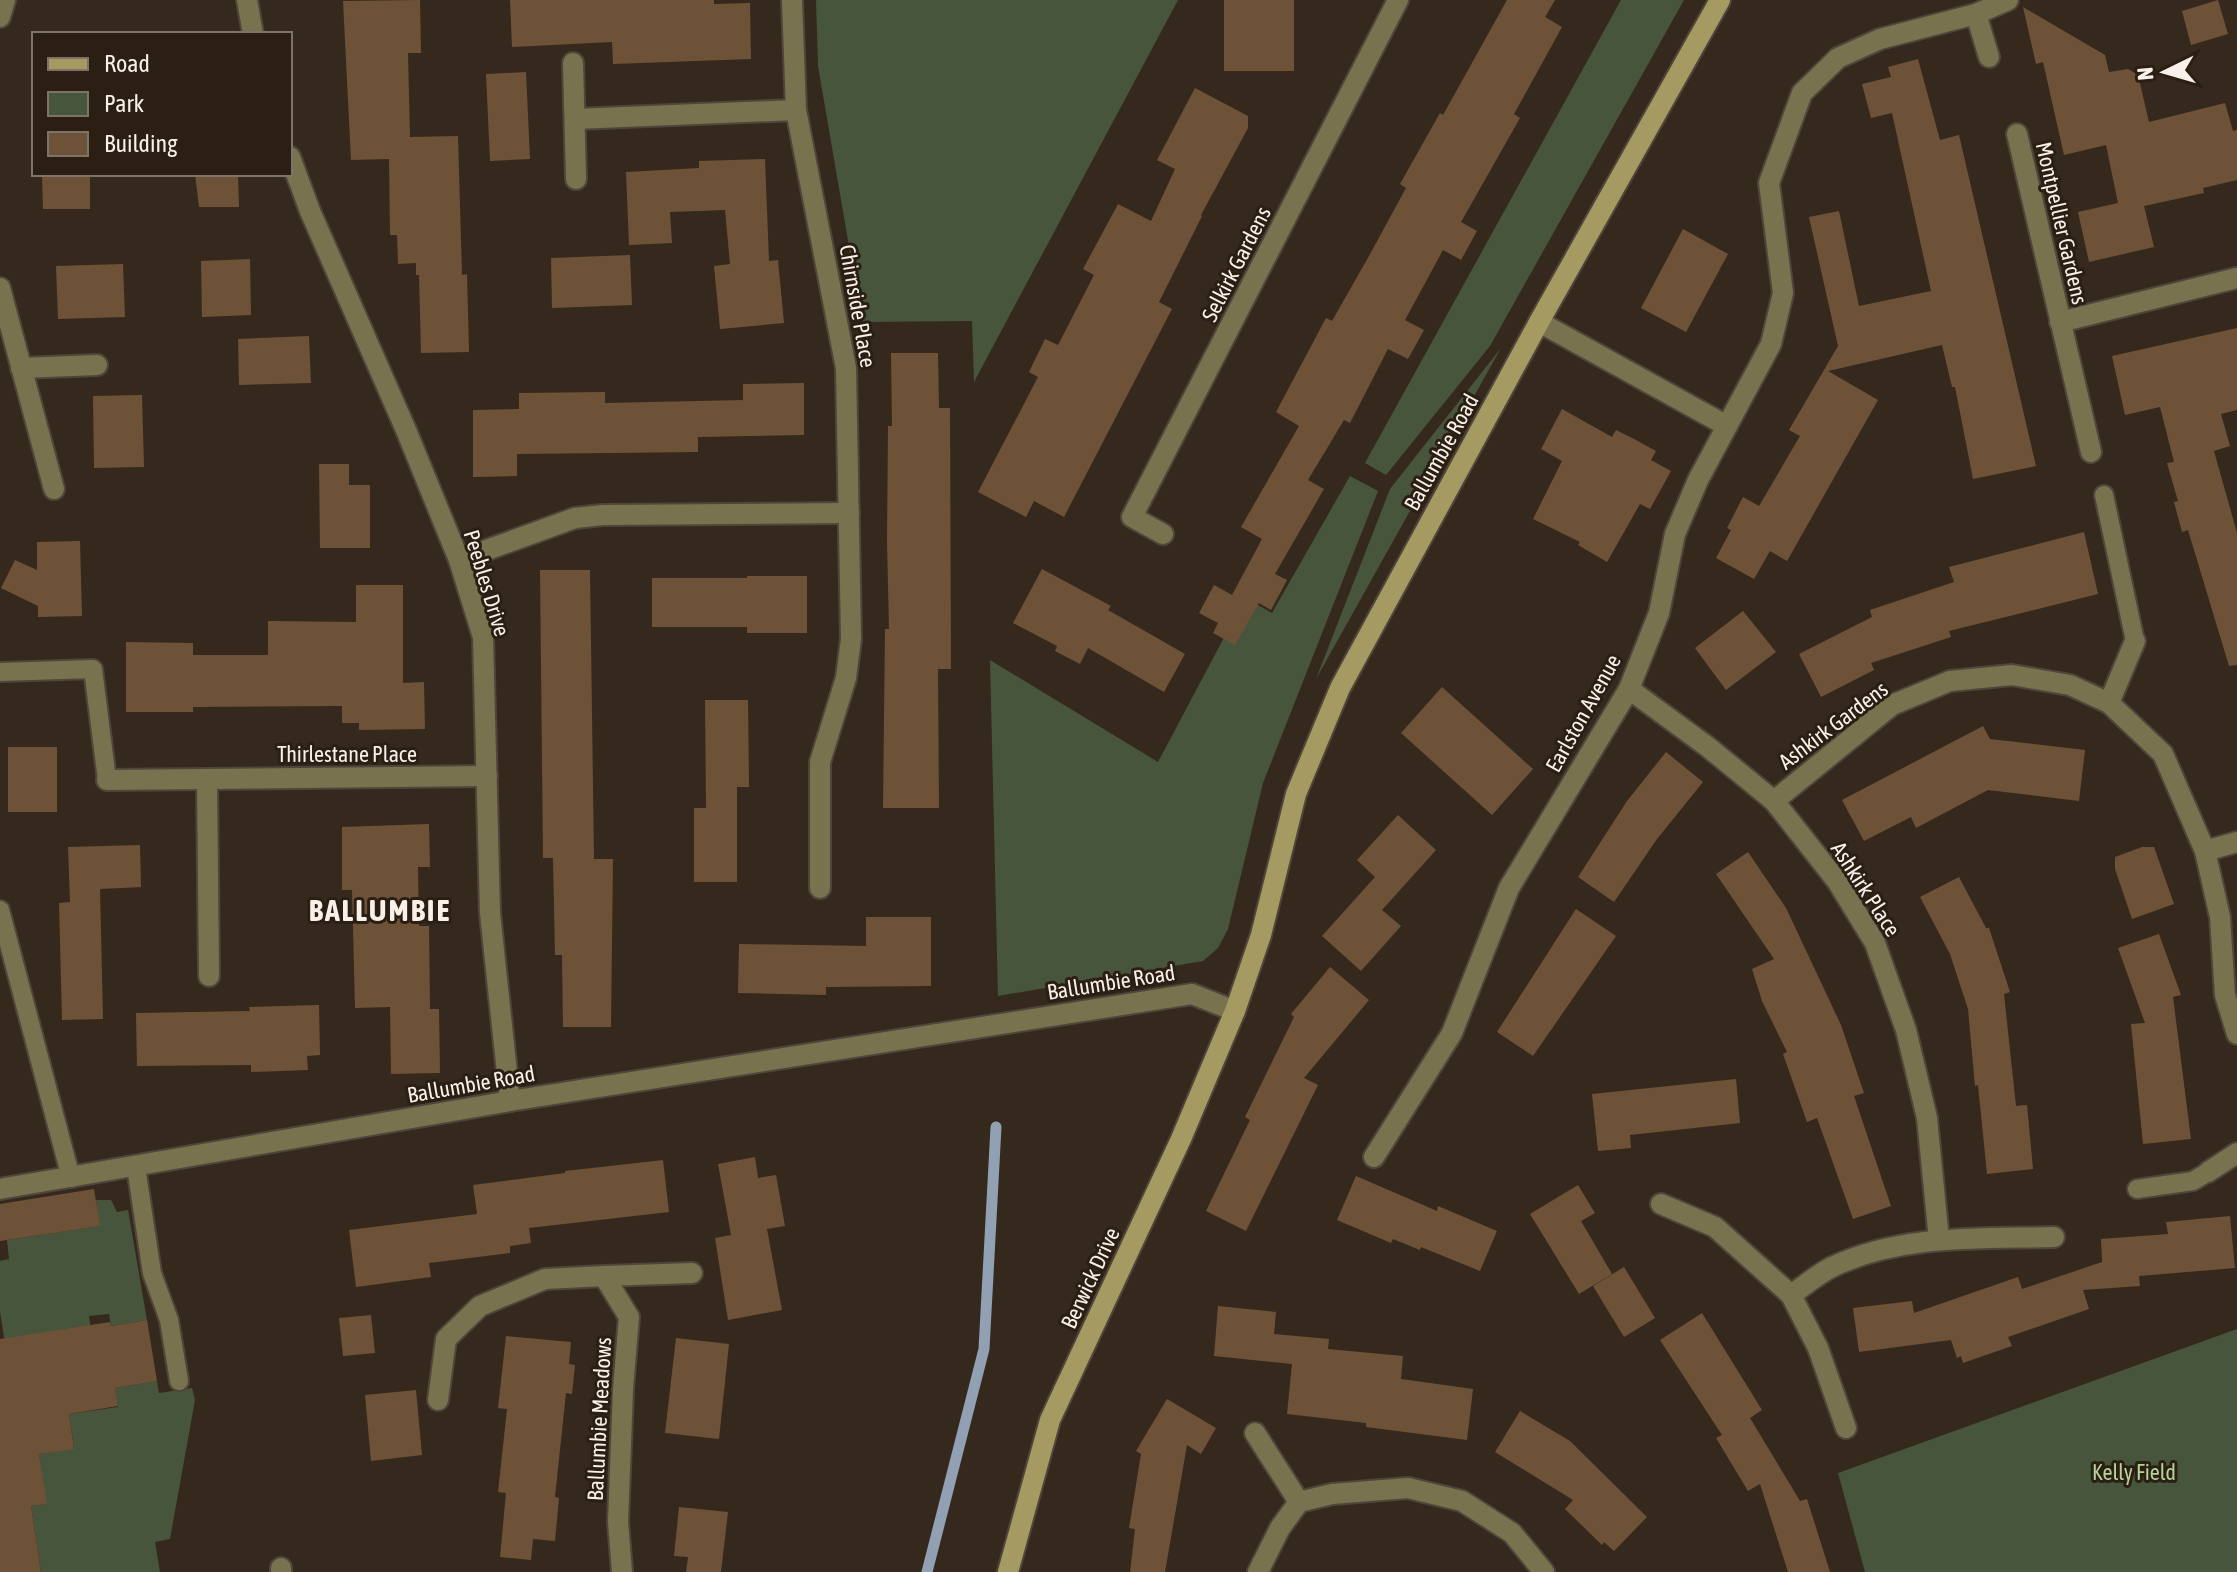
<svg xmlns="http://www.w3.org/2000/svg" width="2237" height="1572" font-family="'Asap Condensed',sans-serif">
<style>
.green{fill:#48553d}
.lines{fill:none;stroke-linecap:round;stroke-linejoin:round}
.stream{stroke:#92a0b3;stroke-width:11}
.building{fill:#6e5238}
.lane-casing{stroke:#50453a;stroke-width:22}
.street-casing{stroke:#50453a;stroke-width:24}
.secondary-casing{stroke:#50453a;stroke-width:24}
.lane{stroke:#79724f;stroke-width:18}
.street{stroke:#79724f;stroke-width:20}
.secondary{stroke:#a59a61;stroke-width:20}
.labels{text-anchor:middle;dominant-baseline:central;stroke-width:6;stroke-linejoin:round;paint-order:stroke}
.street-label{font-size:22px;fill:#f9f0e9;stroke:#2b1f14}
.park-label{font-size:22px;fill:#b4d399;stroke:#2b1f14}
.district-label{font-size:30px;font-weight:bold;letter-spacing:2px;fill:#f9f0e9;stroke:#2b1f14}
</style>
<rect width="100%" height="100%" fill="#35291d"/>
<!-- green -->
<g class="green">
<polygon points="816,0 1178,0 974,382 972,321 862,322 818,66"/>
<polygon points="1621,0 1684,0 1490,346 1386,475 1365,463"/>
<polygon points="1501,348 1316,679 1390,489"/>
<polygon points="1350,476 1378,491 1263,783 1228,929 1218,948 1203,961 998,996 990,660 1158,762 1245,598 1272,613"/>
<polygon points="96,1200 111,1200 117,1212 128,1210 147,1320 111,1326 109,1314 89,1316 91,1330 5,1344 0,1311 0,1261 9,1259 7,1240 99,1226"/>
<polygon points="2237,1329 2237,1572 1865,1572 1838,1473"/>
<polygon points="157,1381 159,1393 192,1388 195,1400 170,1539 155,1542 160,1572 41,1572 31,1506 46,1504 39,1454 74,1448 69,1414 118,1407 115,1388"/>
</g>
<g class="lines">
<!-- stream -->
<polyline class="stream" points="927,1572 984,1349 996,1127"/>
</g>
<!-- building -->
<g class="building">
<polygon points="420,0 421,53 408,53 410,137 458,136 462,275 467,274 469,352 421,353 419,275 416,275 416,263 398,264 397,235 390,235 389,159 351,160 343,1"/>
<polygon points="510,0 714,0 714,4 750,3 751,59 613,64 612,42 512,47"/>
<rect x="1224" y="0" width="70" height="71"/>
<polygon points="1507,0 1555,0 1545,17 1562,27 1514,114 1520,118 1461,222 1477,231 1461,260 1443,250 1405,320 1424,330 1408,359 1388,349 1350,423 1344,420 1308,480 1324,489 1275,574 1287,580 1271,610 1259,603 1235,645 1213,633 1218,623 1199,613 1214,585 1232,595 1262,539 1241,527 1299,426 1276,412 1326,318 1332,321 1369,256 1406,188 1400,184 1440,113 1443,115"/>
<polygon points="2218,0 2228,34 2191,45 2182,11"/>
<polygon points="2023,7 2105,55 2109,72 2128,69 2138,75 2149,122 2225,103 2233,131 2237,130 2237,180 2203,188 2204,193 2144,206 2154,247 2089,262 2078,212 2118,203 2106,145 2064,155 2043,62 2036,64"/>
<polygon points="1918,59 1940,140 1959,135 2036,466 1973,479 1955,387 1952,387 1942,345 1828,371 1878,400 1787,561 1770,551 1754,579 1716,558 1731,530 1727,528 1743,497 1759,506 1800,436 1789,430 1838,346 1809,217 1839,211 1859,306 1931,291 1892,113 1871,118 1862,84 1891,77 1888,67"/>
<polygon points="526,72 530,159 490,161 486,74"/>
<polygon points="1195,88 1248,116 1248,128 1201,215 1202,216 1159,302 1172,309 1064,517 1034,501 1026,517 978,492 1038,377 1029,372 1045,339 1058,345 1094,275 1083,269 1118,204 1151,221 1175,169 1157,160"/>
<polygon points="765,159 769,261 778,260 784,323 720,329 714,266 730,264 725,210 670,212 672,243 629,245 626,172 699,168 699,161"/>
<polygon points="42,174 90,174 90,209 43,209"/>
<polygon points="195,174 238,174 239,207 199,207"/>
<polygon points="1683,229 1728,254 1686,332 1641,308"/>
<polygon points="630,255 632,305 552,308 551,258"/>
<polygon points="250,259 251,315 202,317 201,261"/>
<polygon points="123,264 125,317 58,319 56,266"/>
<polygon points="2237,328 2237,410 2221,414 2230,446 2214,451 2237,533 2237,665 2229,666 2188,530 2182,532 2174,502 2178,501 2167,463 2174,462 2160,407 2125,415 2112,356"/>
<polygon points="309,336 311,383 239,385 238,339"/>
<polygon points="891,353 938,353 939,408 950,408 951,669 938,669 939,808 883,808 885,629 889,629 887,541 888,426 892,426"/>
<polygon points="804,383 804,435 698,437 698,452 517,454 517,476 473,477 473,410 519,409 519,393 605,392 605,403 743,400 743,384"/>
<polygon points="142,395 144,467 94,468 93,396"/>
<polygon points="1562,409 1612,437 1616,430 1636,440 1656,451 1651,460 1671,471 1650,509 1640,504 1607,562 1578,545 1580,542 1533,519 1562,461 1541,449"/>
<polygon points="319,464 349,464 349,485 370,485 370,548 320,548"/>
<polygon points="2084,532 2098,594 1949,631 1951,637 1871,663 1874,670 1821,697 1799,654 1872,617 1870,610 1954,582 1949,567"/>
<polygon points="80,541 82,616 38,617 38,606 1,588 15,560 37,570 37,542"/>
<polygon points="1042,569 1111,606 1108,610 1185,654 1164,692 1088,648 1080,664 1055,651 1057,646 1013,623"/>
<polygon points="540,570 590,570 594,859 613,859 611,1027 563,1027 562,955 555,955 553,858 543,858"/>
<polygon points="747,576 807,576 807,633 747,633 747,627 652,627 652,578 747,578"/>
<polygon points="356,585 403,585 403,683 424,682 425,729 359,730 359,723 342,723 342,706 193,707 193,712 126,712 126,642 193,643 193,655 268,655 268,621 356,622"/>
<polygon points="1743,611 1776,652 1726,690 1695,648"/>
<polygon points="1442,687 1533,769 1492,815 1401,733"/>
<polygon points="705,700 748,700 749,787 737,787 737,882 694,882 694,808 706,808"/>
<polygon points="1983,726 1990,739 2085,750 2079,801 1988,790 1916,828 1911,817 1864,841 1842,800"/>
<rect x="8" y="747" width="49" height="65"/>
<polygon points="1666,752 1703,782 1657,839 1614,902 1578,877 1627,801"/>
<polygon points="1398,815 1436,850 1382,910 1401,926 1361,971 1322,936 1375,877 1357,860"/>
<polygon points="429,824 430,867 418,867 419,926 429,926 430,1009 439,1009 440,1073 391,1074 390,1007 355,1008 352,890 342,890 342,827"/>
<polygon points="140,845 141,887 100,889 103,1019 62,1020 59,903 70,902 68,847"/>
<polygon points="2142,847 2154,847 2174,904 2132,919 2115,869 2115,857"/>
<polygon points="1748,852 1786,908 1841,1025 1864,1093 1854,1096 1891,1206 1853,1219 1817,1118 1807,1122 1783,1054 1787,1052 1762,1001 1752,969 1774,959 1716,874"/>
<polygon points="1959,877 1986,928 1989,928 2010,992 2004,994 2016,1106 2027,1105 2033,1169 1987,1174 1978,1085 1975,1086 1968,1009 1950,954 1920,897"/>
<polygon points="1576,909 1616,936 1533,1056 1497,1032"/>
<polygon points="866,917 931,917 931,986 826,987 826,995 738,993 739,944 866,946"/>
<polygon points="2159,934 2181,995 2173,997 2191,1139 2143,1144 2131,1024 2145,1023 2118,948"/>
<polygon points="1330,967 1369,1000 1304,1078 1318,1085 1246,1231 1206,1211 1250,1120 1245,1117 1294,1017 1291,1014"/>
<polygon points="319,1005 320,1055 307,1056 308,1070 251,1072 251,1065 137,1066 136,1013 250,1011 249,1007"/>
<polygon points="1736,1079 1740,1123 1630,1135 1631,1148 1598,1151 1592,1094"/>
<polygon points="755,1157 758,1178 776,1175 785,1226 767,1229 782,1310 728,1320 715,1238 731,1235 718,1164"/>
<polygon points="663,1160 669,1212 529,1228 531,1243 510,1246 510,1253 429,1263 431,1277 356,1287 349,1230 477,1214 473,1185 565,1173 565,1171"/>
<polygon points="1356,1176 1437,1211 1438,1206 1497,1231 1480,1271 1421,1247 1420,1250 1393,1239 1391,1243 1337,1220"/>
<polygon points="1578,1185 1595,1213 1581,1221 1612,1274 1579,1294 1530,1214"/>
<polygon points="94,1189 100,1226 0,1241 0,1204"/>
<polygon points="2230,1216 2235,1268 2139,1276 2140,1286 2083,1290 2089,1309 2008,1337 2012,1346 1963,1363 1961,1356 1957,1358 1951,1340 1859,1352 1853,1308 1912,1301 1914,1313 2018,1277 2022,1289 2102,1262 2101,1239 2168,1234 2166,1222"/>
<polygon points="1624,1267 1655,1318 1624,1337 1593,1286"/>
<polygon points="1218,1306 1276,1312 1274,1334 1329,1339 1328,1349 1403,1356 1401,1379 1473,1389 1467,1440 1366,1427 1366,1423 1287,1414 1292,1364 1214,1356"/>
<polygon points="1702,1313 1762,1410 1750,1418 1800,1501 1807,1499 1830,1572 1788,1572 1760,1484 1748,1491 1716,1438 1722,1435 1660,1340"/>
<polygon points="371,1315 375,1353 343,1356 339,1318"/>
<polygon points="147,1320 157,1381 115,1388 118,1406 69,1414 74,1449 39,1454 47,1504 31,1506 41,1572 0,1572 0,1339 110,1322 111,1326"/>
<polygon points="506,1336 571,1342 569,1364 575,1365 572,1394 566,1393 555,1497 559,1498 555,1541 533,1539 531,1560 500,1557 506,1493 498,1492 507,1409 498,1408"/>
<polygon points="676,1338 729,1344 719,1439 665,1433"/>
<polygon points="416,1390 422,1455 371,1461 365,1395"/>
<polygon points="1167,1399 1216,1428 1201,1454 1187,1445 1165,1572 1130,1572 1135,1529 1129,1528 1141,1454 1136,1451"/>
<polygon points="1520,1411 1570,1441 1647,1517 1614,1551 1604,1542 1602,1545 1565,1509 1573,1500 1495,1452"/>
<polygon points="679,1507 728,1512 721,1572 686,1572 688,1557 674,1556"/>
</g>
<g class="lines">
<!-- lane casing -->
<g class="lane-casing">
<g id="lane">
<polyline points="2104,495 2135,641"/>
<polyline points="0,672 93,669 107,780"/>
<polyline points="0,910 71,1178"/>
<polyline points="136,1167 152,1273 169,1320 179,1381"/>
<polyline points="2137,1189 2193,1181 2208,1172"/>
</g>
</g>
<!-- street casing -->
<g class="street-casing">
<g id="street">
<polyline points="247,0 253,34"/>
<polyline points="792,0 796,110 846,368 851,639 846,678 820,762 820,888"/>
<polyline points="1976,14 1989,57"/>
<polyline points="0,17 5,0"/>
<polyline points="573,63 576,179"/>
<polyline points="575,119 796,110"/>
<polyline points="2017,134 2091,452"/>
<polyline points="290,157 310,211 406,430 459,560 483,637 490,913 510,1101"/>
<polyline points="0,288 54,489"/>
<polyline points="2060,322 2237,278"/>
<polyline points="21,368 97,365"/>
<polyline points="1727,426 1771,344 1783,293 1769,183 1802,93 1838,58 1880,39 1976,14 2008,0"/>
<polyline points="1163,534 1132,517 1398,0"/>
<polyline points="459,560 575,518 603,515 849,513"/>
<polyline points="1629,689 1708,747 1774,801 1837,881 1875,943 1906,1030 1927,1118 1939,1240"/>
<polyline points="2109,703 2135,641"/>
<polyline points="207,779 209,976"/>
<polyline points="107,780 487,776"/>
<polyline points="1774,801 1892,705 1950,681 2012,675 2070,685 2109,703 2163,754 2205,851 2220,917 2225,995 2237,1034"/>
<polyline points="2205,851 2237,842"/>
<polyline points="1374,1157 1452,1033 1509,888 1629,689 1659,613 1675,534 1698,480 1727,426 1539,322"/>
<polyline points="2208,1172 2237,1153"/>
<polyline points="0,1189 510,1101 1192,994 1235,1011"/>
<polyline points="1661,1204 1715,1227 1791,1295 1818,1348 1846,1428"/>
<polyline points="604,1276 692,1273"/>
<path d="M 1791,1295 C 1804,1286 1818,1274 1832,1267 C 1901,1234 1980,1239 2054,1237"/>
<polyline points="438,1400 446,1339 480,1306 545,1279 604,1276 629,1317 623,1389 618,1522 622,1572"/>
<polyline points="1255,1433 1299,1502"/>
<polyline points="281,1572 281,1568"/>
<polyline points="1258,1572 1280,1528 1299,1502 1332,1494 1408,1488 1462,1501 1512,1533 1544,1572"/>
</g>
</g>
<!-- secondary casing -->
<g class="secondary-casing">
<polyline id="secondary" points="1008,1572 1050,1420 1181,1139 1235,1011 1261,935 1296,794 1340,688 1539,322 1720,0"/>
</g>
<!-- lane -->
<use href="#lane" class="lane"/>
<!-- street -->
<use href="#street" class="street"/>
<!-- secondary -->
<use href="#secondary" class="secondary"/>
</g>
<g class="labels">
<!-- street labels -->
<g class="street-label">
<text transform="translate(2062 223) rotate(77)">Montpellier Gardens</text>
<text transform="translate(1236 264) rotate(-63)">Selkirk Gardens</text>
<text transform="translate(858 306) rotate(80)">Chirnside Place</text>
<text transform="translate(1441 452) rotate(-61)">Ballumbie Road</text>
<text transform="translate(487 583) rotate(73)">Peebles Drive</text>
<text transform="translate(1583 713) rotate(-61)">Earlston Avenue</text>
<text transform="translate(1833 725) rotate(-37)">Ashkirk Gardens</text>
<text x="347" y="754">Thirlestane Place</text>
<text transform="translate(1866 889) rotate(57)">Ashkirk Place</text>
<text transform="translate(1111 982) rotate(-9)">Ballumbie Road</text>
<text transform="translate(471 1084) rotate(-10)">Ballumbie Road</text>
<text transform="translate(1090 1278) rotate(-65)">Berwick Drive</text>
<text transform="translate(599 1419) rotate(-87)">Ballumbie Meadows</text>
</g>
<!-- park labels -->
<g class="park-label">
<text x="2134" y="1472">Kelly Field</text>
</g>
<!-- district labels -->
<g class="district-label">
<text x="380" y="910">BALLUMBIE</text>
</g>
</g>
<!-- legend -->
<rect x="32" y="32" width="260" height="144" fill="#2b1f14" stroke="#7d7369" stroke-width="2"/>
<rect x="48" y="58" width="40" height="12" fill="#a59a61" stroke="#7d7369" stroke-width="2"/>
<text x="104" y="72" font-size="24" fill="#f9f0e9">Road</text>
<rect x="48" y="92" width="40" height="24" fill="#48553d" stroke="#7d7369" stroke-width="2"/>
<text x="104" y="112" font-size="24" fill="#f9f0e9">Park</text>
<rect x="48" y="132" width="40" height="24" fill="#6e5238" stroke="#7d7369" stroke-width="2"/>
<text x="104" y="152" font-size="24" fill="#f9f0e9">Building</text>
<!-- north arrow -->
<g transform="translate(2165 72) rotate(265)" stroke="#2b1f14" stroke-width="6" paint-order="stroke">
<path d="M0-6L14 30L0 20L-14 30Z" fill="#f9f0e9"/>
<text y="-12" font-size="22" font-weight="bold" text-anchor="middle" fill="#f9f0e9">N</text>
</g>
</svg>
